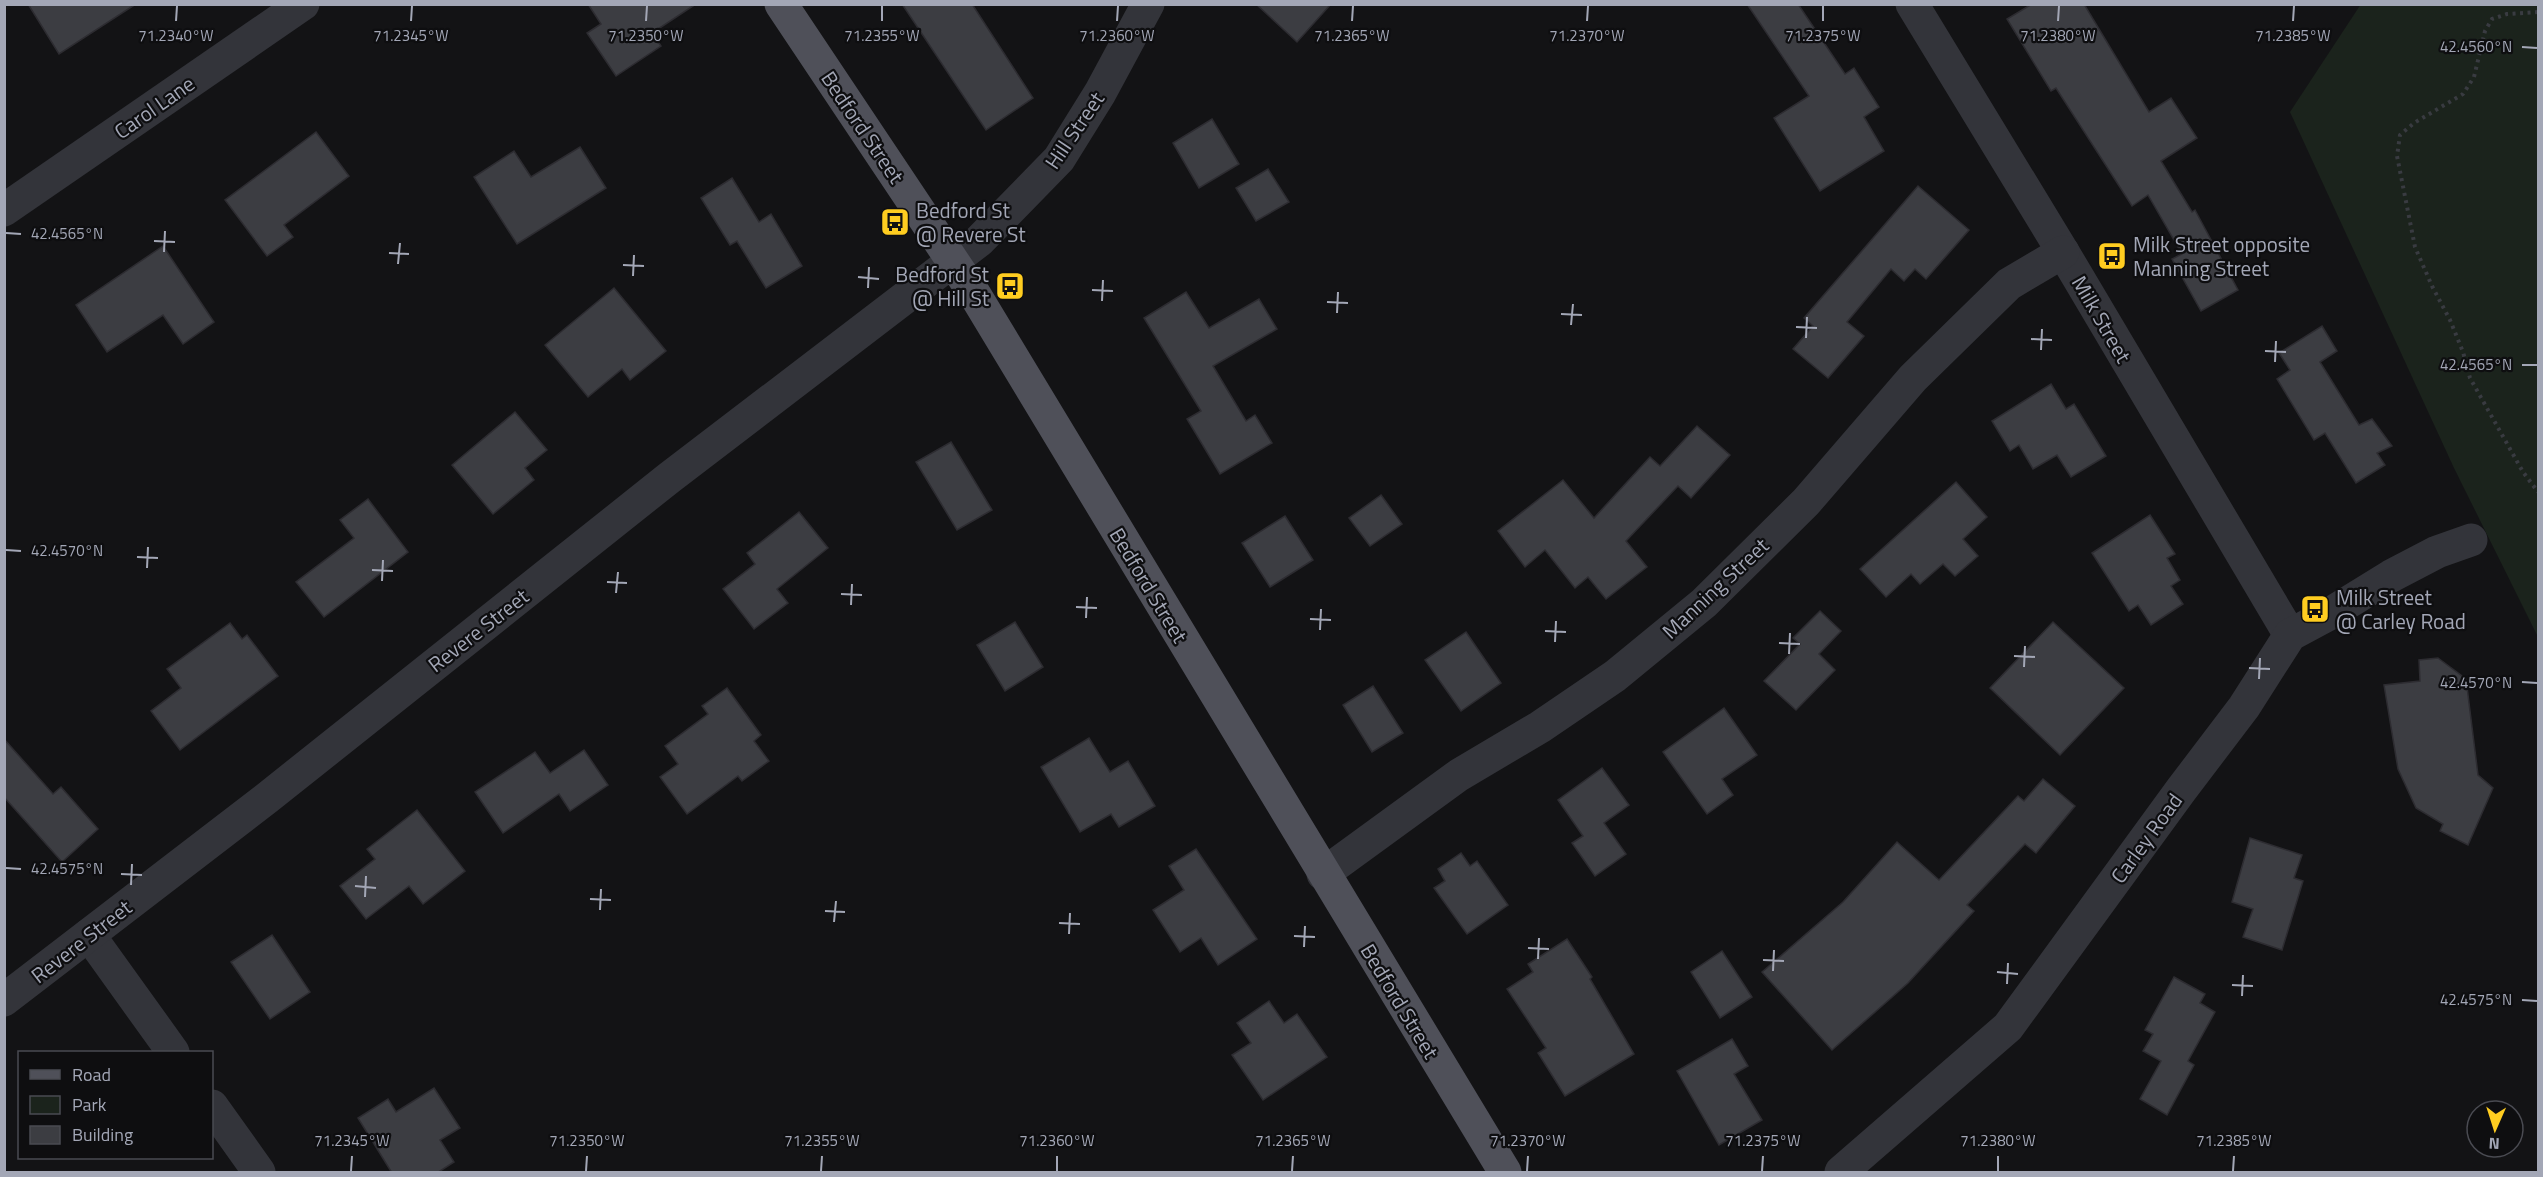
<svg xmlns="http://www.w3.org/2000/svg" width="2543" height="1177" font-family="'Titillium Web',sans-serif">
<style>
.green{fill:#1b231c}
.building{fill:#3c3d42;stroke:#2d2c31;stroke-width:1.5}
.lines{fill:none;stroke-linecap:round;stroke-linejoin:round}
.path{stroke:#393b41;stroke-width:4;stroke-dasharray:3 4.5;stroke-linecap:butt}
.minor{stroke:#33343a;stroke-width:33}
.tertiary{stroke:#33343a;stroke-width:33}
.primary{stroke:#4f5059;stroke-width:33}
.ticks{fill:none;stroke:#a3a7b6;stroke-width:2}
.labels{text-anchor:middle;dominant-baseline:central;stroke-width:4.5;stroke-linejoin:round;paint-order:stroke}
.street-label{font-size:21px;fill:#a3a7b6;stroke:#0e0e10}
.poi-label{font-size:21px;fill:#a3a7b6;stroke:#0e0e10;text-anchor:start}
.ticks-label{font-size:15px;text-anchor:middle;fill:#a3a7b6;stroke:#0e0e10;stroke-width:4.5;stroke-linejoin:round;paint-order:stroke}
</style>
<rect width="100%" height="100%" fill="#131315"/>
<!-- green -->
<polygon class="green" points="2361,4 2538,5 2538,637 2454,468 2290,112"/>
<!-- building -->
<g class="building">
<polygon points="28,4 136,4 59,54"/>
<polygon points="588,4 696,4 652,33 661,46 616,76 587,33 601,24"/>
<polygon points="902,4 972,4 1033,98 986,130"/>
<polygon points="1256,4 1331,4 1297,42"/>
<polygon points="1747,4 1798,4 1845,74 1854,68 1879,107 1864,117 1884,151 1820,191 1774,118 1809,96"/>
<polygon points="2032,4 2084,4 2149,112 2171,98 2197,138 2161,161 2192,212 2195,210 2238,290 2201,311 2172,259 2182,254 2148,195 2132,206 2056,88 2051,91 2007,19"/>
<polygon points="1212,119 1239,164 1199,188 1173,143"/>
<polygon points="316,132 349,176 284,225 293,237 267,256 225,200"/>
<polygon points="580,147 606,188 517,244 474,177 514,151 531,177"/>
<polygon points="1268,169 1289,202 1256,221 1236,188"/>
<polygon points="732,178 759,222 771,214 802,266 766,288 737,241 730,245 701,198"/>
<polygon points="1918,186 1969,230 1926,279 1915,269 1904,281 1891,269 1847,322 1864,336 1828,378 1793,349 1813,326 1804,318"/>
<polygon points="163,246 214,322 183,344 163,315 107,352 76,305"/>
<polygon points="614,288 666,351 630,380 622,369 588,397 545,345"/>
<polygon points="1186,292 1209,328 1259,299 1277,329 1213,366 1246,421 1255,415 1272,443 1220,474 1187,419 1201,411 1144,318"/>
<polygon points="2322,326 2337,351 2320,362 2359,425 2372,419 2392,446 2377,453 2385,465 2356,483 2325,433 2314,440 2277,379 2290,370 2279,353"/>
<polygon points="2051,384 2066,409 2074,404 2106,456 2071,477 2057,455 2033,469 2019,445 2010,451 1992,421"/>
<polygon points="515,412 547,450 525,468 534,480 493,514 452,465"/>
<polygon points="1697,426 1730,455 1691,498 1678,486 1626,541 1647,567 1606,599 1588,577 1575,588 1545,550 1525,567 1498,531 1563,480 1594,518 1650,457 1660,466"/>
<polygon points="951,442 992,510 957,530 916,462"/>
<polygon points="1956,482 1987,517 1963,539 1978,556 1955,576 1943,564 1920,584 1911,574 1886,597 1860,569"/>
<polygon points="1381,495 1402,524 1370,546 1349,518"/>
<polygon points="368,499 408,552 324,617 296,582 354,538 340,520"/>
<polygon points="799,512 828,548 777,589 788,603 754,629 723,589 755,564 747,553"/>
<polygon points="2150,515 2175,554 2167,558 2180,580 2171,586 2183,604 2151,625 2138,605 2129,611 2092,553"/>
<polygon points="1285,516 1313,560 1270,587 1242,543"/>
<polygon points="1820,611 1841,631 1819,654 1835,670 1796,710 1764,681 1800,644 1793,638"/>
<polygon points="1015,622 1043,667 1005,691 977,645"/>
<polygon points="2053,622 2124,688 2060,755 1990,688"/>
<polygon points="230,623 242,639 247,635 278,676 180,750 151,711 181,688 167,669"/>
<polygon points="1466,632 1501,683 1461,711 1425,660"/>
<polygon points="2438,658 2466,679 2478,775 2493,788 2468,845 2440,831 2443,824 2416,808 2398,769 2384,685 2420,681 2419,660"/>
<polygon points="1373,686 1403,733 1372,752 1343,705"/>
<polygon points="727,688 761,735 754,741 769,761 742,781 738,776 687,814 660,777 678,764 665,746 708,714 702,706"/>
<polygon points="1724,708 1757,755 1722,779 1733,795 1707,814 1663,752"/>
<polygon points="1089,738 1110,772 1128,761 1155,806 1119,827 1111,814 1080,832 1041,767"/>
<polygon points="4,739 53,794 61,787 98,829 62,862 4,797"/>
<polygon points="584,750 608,785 570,811 559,794 503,833 475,792 535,752 550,773"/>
<polygon points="1602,768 1629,805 1604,823 1626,854 1595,876 1572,843 1583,836 1558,800"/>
<polygon points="2043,779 2075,806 2036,853 2025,844 1967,905 1974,911 1908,983 1832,1050 1762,972 1843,902 1897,842 1939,880 2018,796 2024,801"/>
<polygon points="417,810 465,871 423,904 409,886 366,919 340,886 375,859 367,849"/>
<polygon points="2250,838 2302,855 2294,878 2303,881 2282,950 2243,937 2253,909 2232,902"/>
<polygon points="1196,849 1257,939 1218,965 1201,938 1180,952 1153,910 1184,890 1169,866"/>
<polygon points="1461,853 1470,866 1477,861 1508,905 1467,934 1434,888 1445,881 1438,869"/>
<polygon points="272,935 310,992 270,1019 231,962"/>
<polygon points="1567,939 1592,977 1590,979 1634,1054 1565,1096 1538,1053 1546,1048 1507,989 1533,972 1528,964"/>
<polygon points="1722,951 1752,997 1720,1018 1691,972"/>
<polygon points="2174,977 2205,994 2200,1003 2215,1012 2188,1061 2194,1065 2167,1115 2140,1099 2161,1061 2143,1051 2153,1034 2145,1030"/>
<polygon points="1269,1001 1284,1023 1297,1014 1327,1057 1263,1100 1232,1055 1251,1043 1237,1023"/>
<polygon points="1732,1039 1748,1066 1734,1074 1762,1120 1719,1145 1677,1071"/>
<polygon points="434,1088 460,1128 440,1140 454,1162 437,1173 392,1173 358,1118 388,1099 396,1112"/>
</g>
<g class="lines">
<!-- path -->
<polyline class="path" points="2538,12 2507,14 2492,19 2485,31 2474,77 2463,94 2414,123 2400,135 2397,156 2415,247 2432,286 2450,320 2463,352 2470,378 2523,472 2538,492"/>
<!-- minor -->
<g class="minor">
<polyline points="1912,4 2063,252 2290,635"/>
<polyline points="4,210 303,4"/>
<polyline points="1323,874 1459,775 1540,727 1615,676 1704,603 1806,502 1913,378 2009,284 2063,252"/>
<polyline points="89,935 173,1052"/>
<polyline points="212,1106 259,1172"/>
<polyline points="1841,1172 2008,1027 2181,790 2244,707 2290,635 2331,613 2391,576 2437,552 2471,540"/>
</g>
<!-- tertiary -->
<polyline class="tertiary" points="4,1000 267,798 669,478 979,241 1059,159 1100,93 1148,4"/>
<!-- primary -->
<polyline class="primary" points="781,4 972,290 1505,1172"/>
</g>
<!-- ticks -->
<path class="ticks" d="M 176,21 L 177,6M 411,21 L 412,6M 646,21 L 647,6M 882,21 L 882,6M 1117,21 L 1118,6M 1352,21 L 1353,6M 1587,21 L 1588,6M 1823,21 L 1823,6M 2058,21 L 2059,6M 2293,21 L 2294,6M 2522,47 L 2537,48M 6,233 L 21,234M 154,241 L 175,242M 164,252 L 165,231M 389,253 L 409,254M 398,264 L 400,243M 623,265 L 644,266M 633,276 L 634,255M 858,277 L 879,279M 868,288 L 869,267M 1092,290 L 1113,291M 1102,301 L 1103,280M 1327,302 L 1348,303M 1337,313 L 1338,292M 1561,314 L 1582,315M 1571,325 L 1573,304M 1796,327 L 1817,328M 1806,338 L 1807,317M 2031,339 L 2052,340M 2041,350 L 2042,329M 2265,351 L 2286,352M 2275,362 L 2276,341M 2522,365 L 2537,365M 6,550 L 21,551M 137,557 L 158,558M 147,568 L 148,547M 372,570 L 393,571M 382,581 L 383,560M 607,582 L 627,583M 616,593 L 618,572M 841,594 L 862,595M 851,605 L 852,584M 1076,607 L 1097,608M 1086,618 L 1087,597M 1310,619 L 1331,620M 1320,630 L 1321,609M 1545,631 L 1566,632M 1555,642 L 1556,621M 1779,643 L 1800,644M 1789,654 L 1790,633M 2014,656 L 2035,657M 2024,667 L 2025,646M 2249,668 L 2270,669M 2259,679 L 2260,658M 2522,682 L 2537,683M 6,868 L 21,869M 121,874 L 142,875M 131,885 L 132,864M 355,886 L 376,888M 365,897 L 366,876M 590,899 L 611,900M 600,910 L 601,889M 825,911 L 845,912M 834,922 L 836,901M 1059,923 L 1080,924M 1069,934 L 1070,913M 1294,936 L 1315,937M 1304,947 L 1305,926M 1528,948 L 1549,949M 1538,959 L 1539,938M 1763,960 L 1784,961M 1773,971 L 1774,950M 1997,972 L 2018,974M 2007,984 L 2008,963M 2232,985 L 2253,986M 2242,996 L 2243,975M 2522,1000 L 2537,1001M 351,1171 L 352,1156M 586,1171 L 587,1156M 821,1171 L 822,1156M 1057,1171 L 1057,1156M 1292,1171 L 1293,1156M 1527,1171 L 1528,1156M 1762,1171 L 1763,1156M 1998,1171 L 1998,1156M 2233,1171 L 2234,1156"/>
<!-- icons -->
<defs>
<g id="bus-square" transform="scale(1.5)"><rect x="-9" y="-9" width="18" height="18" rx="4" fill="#ffcd20" stroke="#0e0e10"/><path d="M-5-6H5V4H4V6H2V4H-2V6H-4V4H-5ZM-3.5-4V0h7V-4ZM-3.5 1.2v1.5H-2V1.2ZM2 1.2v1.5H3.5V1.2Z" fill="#111"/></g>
</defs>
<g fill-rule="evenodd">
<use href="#bus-square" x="895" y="222"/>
<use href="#bus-square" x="2112" y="256"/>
<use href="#bus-square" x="1010" y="286"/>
<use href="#bus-square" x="2315" y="609"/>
</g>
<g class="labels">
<!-- street labels -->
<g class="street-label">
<text transform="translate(154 107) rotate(-35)">Carol Lane</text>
<text transform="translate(863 127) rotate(56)">Bedford Street</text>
<text transform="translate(1074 130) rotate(-56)">Hill Street</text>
<text transform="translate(2102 319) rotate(60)">Milk Street</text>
<text transform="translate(1149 585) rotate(59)">Bedford Street</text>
<text transform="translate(1715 588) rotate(-43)">Manning Street</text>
<text transform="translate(478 630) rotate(-38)">Revere Street</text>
<text transform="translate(2146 838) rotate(-54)">Carley Road</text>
<text transform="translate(81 941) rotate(-38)">Revere Street</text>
<text transform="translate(1400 1001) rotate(59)">Bedford Street</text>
</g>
<!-- poi labels -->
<g class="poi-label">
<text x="916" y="210">Bedford St<tspan x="916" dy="24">@ Revere St</tspan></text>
<text x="2133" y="244">Milk Street opposite<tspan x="2133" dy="24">Manning Street</tspan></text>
<text x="989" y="274" text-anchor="end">Bedford St<tspan x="989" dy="24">@ Hill St</tspan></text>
<text x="2336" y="597">Milk Street<tspan x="2336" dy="24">@ Carley Road</tspan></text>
</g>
</g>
<g class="ticks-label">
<text x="1587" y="41">71.2370°W</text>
<text x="1823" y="41">71.2375°W</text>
<text x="2058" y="41">71.2380°W</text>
<text x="2293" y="41">71.2385°W</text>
<text x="176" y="41">71.2340°W</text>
<text x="411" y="41">71.2345°W</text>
<text x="646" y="41">71.2350°W</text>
<text x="882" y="41">71.2355°W</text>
<text x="1117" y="41">71.2360°W</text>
<text x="1352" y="41">71.2365°W</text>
<text x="2476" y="52">42.4560°N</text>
<text x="67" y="239">42.4565°N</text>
<text x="2476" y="370">42.4565°N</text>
<text x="67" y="556">42.4570°N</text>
<text x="2476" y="688">42.4570°N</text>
<text x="67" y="874">42.4575°N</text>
<text x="2476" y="1005">42.4575°N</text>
<text x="352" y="1146">71.2345°W</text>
<text x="587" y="1146">71.2350°W</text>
<text x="822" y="1146">71.2355°W</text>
<text x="1057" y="1146">71.2360°W</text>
<text x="1293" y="1146">71.2365°W</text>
<text x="1528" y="1146">71.2370°W</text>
<text x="1763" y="1146">71.2375°W</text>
<text x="1998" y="1146">71.2380°W</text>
<text x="2234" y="1146">71.2385°W</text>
</g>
<!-- border -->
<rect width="2543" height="1177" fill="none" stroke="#a3a7b6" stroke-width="12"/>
<!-- legend -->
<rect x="18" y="1051" width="195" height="108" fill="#0e0e10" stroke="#4a4b52" stroke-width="1.5"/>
<rect x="30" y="1070" width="30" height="9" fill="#4f5059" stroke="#4a4b52" stroke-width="1.5"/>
<text x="72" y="1081" font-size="18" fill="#a3a7b6">Road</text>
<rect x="30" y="1096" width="30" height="18" fill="#1b231c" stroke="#4a4b52" stroke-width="1.5"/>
<text x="72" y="1111" font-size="18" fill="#a3a7b6">Park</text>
<rect x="30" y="1126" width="30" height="18" fill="#3c3d42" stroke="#4a4b52" stroke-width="1.5"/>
<text x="72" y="1141" font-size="18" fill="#a3a7b6">Building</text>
<!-- north arrow -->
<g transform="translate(2495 1129) rotate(183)"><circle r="28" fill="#0e0e10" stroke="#4a4b52" stroke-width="1.5"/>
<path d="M0-4.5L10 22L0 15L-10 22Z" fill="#ffcd20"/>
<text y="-9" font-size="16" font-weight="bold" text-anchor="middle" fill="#a3a7b6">N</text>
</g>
</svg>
